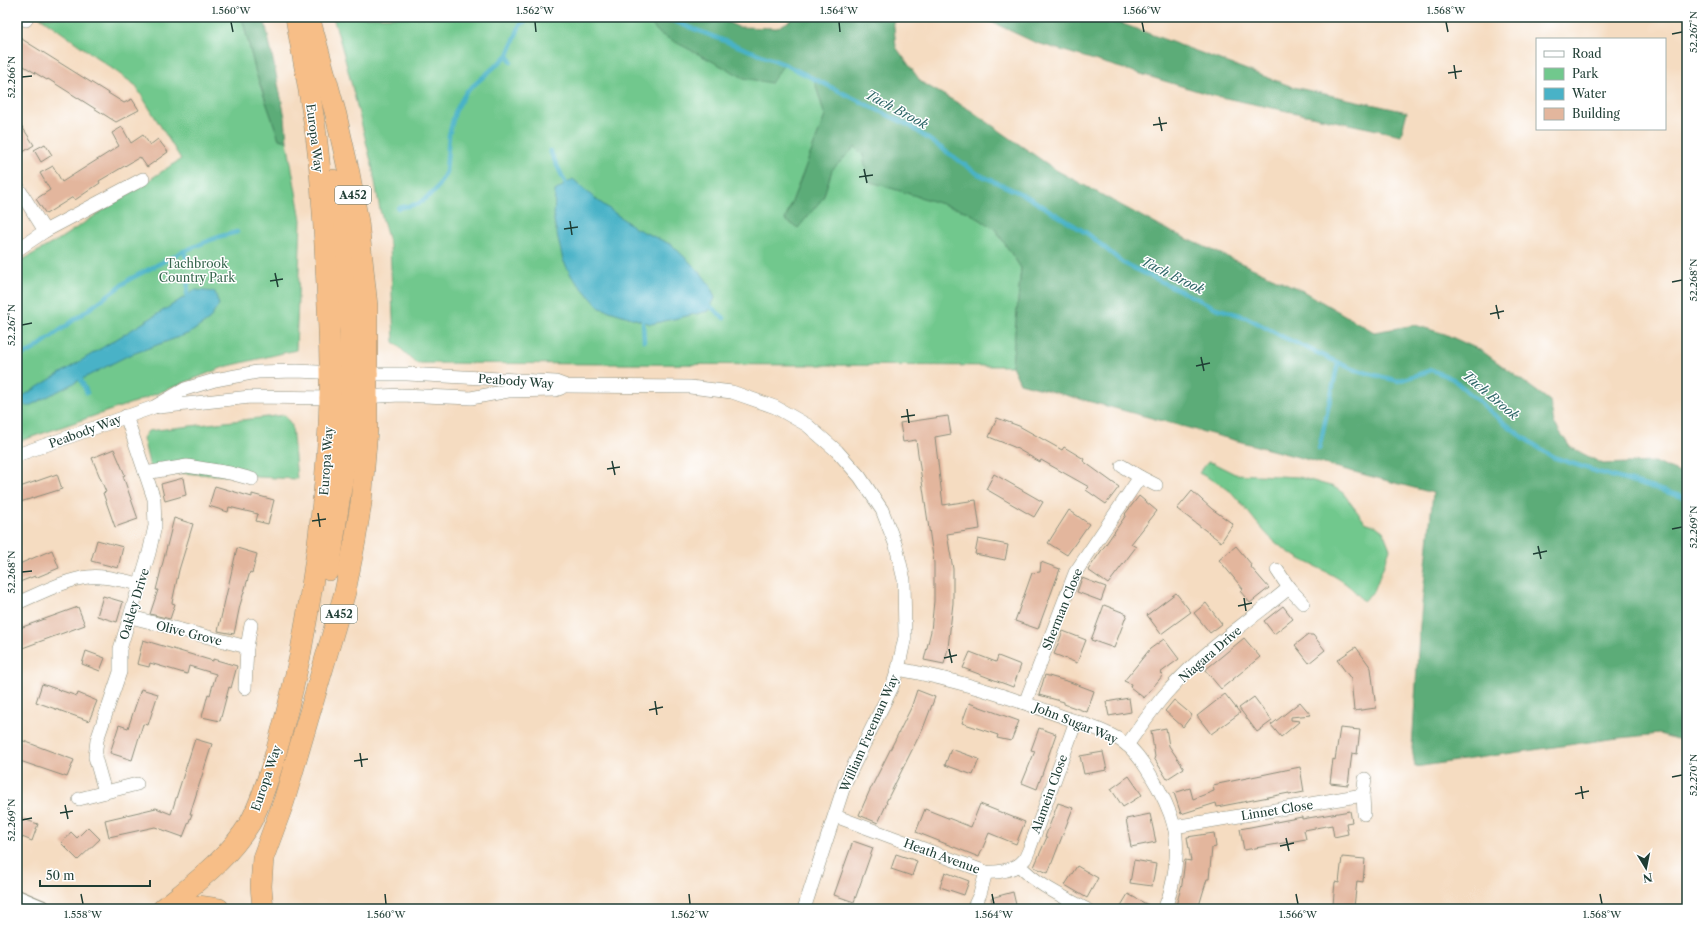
<svg xmlns="http://www.w3.org/2000/svg" width="1704" height="926" font-family="'Libre Caslon Text',serif">
<style>
.green{fill:#71c88d;stroke:#488260}
.forest{fill:#5cac78;stroke:#3e7456}
.water{fill:#49b2c7;stroke:#34787e}
.lines{fill:none;stroke-linecap:round;stroke-linejoin:round}
.stream{stroke:#49b2c7;stroke-width:4.5}
.building{fill:#e3b69d}
.minor-casing{stroke:#8a8c7a;stroke-width:14}
.tertiary-casing{stroke:#8a8c7a;stroke-width:18}
.trunk-casing{stroke:#8a8c7a;stroke-width:22}
.minor{stroke:#fff;stroke-width:13}
.tertiary{stroke:#fff;stroke-width:16}
.trunk{stroke:#f7be87;stroke-width:21}
.ticks{fill:none;stroke:#1f3d34;stroke-width:1.5}
.labels{text-anchor:middle;dominant-baseline:central;stroke-width:3;stroke-linejoin:round;paint-order:stroke}
.shield{fill:#fff;stroke:#627771;stroke-width:1}
.shield-label{font-size:11px;font-weight:bold;fill:#1f3d34}
.street-label{font-size:12px;fill:#1f3d34;stroke:#fff}
.park-label{font-size:12px;fill:#38674f;stroke:#fff}
.water-label{font-size:13px;font-style:italic;fill:#2e6667;stroke:#fff}
.neatline{fill:none;stroke:#1f3d34;stroke-width:1.5}
.ticks-label{font-size:10px;text-anchor:middle;fill:#1f3d34}
</style>
<rect width="100%" height="100%" fill="#fff"/>
<filter id="ink" filterUnits="userSpaceOnUse"><feTurbulence type="fractalNoise" baseFrequency=".025" numOctaves="2"/><feDisplacementMap in="SourceGraphic" scale="8" xChannelSelector="R" yChannelSelector="G"/><feConvolveMatrix kernelMatrix="1 2 1 2 8 2 1 2 1" color-interpolation-filters="sRGB"/></filter>
<filter id="wash" filterUnits="userSpaceOnUse"><feTurbulence type="fractalNoise" baseFrequency=".012" numOctaves="4" result="noise"/><feDisplacementMap in="SourceGraphic" scale="16" xChannelSelector="R" yChannelSelector="G"/><feGaussianBlur stdDeviation="0.9" result="paint"/><feColorMatrix in="noise" values="0 0 0 0 0 0 0 0 0 0 0 0 0 0 0 0 0 1.4 0 .05"/><feComposite in="paint" operator="in"/></filter>
<g filter="url(#wash)">
<rect width="100%" height="100%" fill="#f5dcc1"/>
<!-- green -->
<g class="green">
<polygon points="40,17 242,17 256,73 279,139 287,141 301,220 296,350 224,367 138,401 17,442 17,263 58,240 181,159 135,85"/>
<polygon points="333,17 645,17 660,34 784,64 814,79 825,116 785,220 823,198 832,170 855,147 863,155 869,181 968,212 995,229 1021,268 1012,366 416,363 394,342 390,245 380,210 372,165 343,51"/>
<polygon points="285,415 292,426 297,479 178,473 152,476 143,438 148,431"/>
<path d="M 1208,462 L 1213,463 L 1235,474 L 1299,477 L 1334,487 L 1343,493 L 1365,522 L 1376,526 L 1383,531 L 1390,549 L 1374,591 L 1363,601 C 1342,572 1307,567 1280,546 C 1260,531 1248,509 1231,492 C 1222,484 1210,479 1199,473 Z"/>
</g>
<!-- forest -->
<g class="forest">
<polygon points="242,17 264,17 285,117 287,141 279,139 256,73"/>
<polygon points="645,17 716,17 738,27 777,28 791,20 793,17 893,17 896,47 921,82 970,110 1056,170 1163,228 1301,290 1374,332 1415,325 1445,334 1482,351 1550,401 1554,423 1570,447 1603,464 1654,462 1687,476 1687,742 1659,734 1610,739 1415,767 1412,748 1419,635 1433,493 1020,383 1012,366 1021,268 995,229 968,212 868,181 863,155 855,147 832,170 823,198 798,228 785,220 825,116 814,79 784,64 771,83 744,78 660,34"/>
<polygon points="981,17 1104,17 1293,87 1407,112 1401,135 1211,95 1034,42"/>
</g>
<!-- water -->
<g class="water">
<polygon points="573,179 593,197 635,228 672,245 700,272 710,285 715,298 709,311 651,324 600,308 572,277 563,260 554,221 555,191"/>
<polygon points="195,290 215,292 219,305 209,320 190,333 127,356 27,407 18,399 169,307"/>
</g>
<g class="lines">
<!-- stream -->
<g class="stream">
<polyline points="663,17 784,64 910,126 978,174 1026,196 1088,234 1123,263 1216,308 1246,317 1283,337 1352,369 1398,381 1432,370 1453,379 1492,413 1524,438 1553,457 1598,472 1687,498"/>
<polyline points="508,55 511,62"/>
<polyline points="550,151 566,184"/>
<polyline points="398,208 418,204 435,191 446,172 449,135 455,112 466,92 508,55 520,25 532,17"/>
<polyline points="184,251 187,261"/>
<polyline points="187,295 188,279"/>
<polyline points="711,307 724,318"/>
<polyline points="643,321 644,341"/>
<polyline points="17,357 33,350 130,279 184,251 218,237 237,232"/>
<polyline points="81,380 87,393"/>
<polyline points="17,406 22,403"/>
<polyline points="1319,449 1338,363"/>
</g>
</g>
<g id="blocks">
<!-- building -->
<g class="building">
<polygon points="17,36 124,103 132,99 139,110 116,122 48,79 47,80 17,62"/>
<polygon points="17,119 34,145 17,156"/>
<polygon points="122,127 131,143 143,135 150,145 158,139 168,152 147,167 140,157 99,181 100,183 75,200 73,197 46,214 36,199 50,190 40,173 53,166 62,182 119,146 112,133"/>
<polygon points="45,144 52,155 41,162 34,150"/>
<polygon points="948,416 951,434 935,437 943,505 976,500 980,529 947,534 953,569 953,603 948,648 944,664 924,660 931,631 934,601 934,563 916,440 903,442 900,423"/>
<polygon points="997,418 1019,426 1062,450 1064,447 1084,459 1083,461 1119,487 1106,504 1086,490 1089,487 1041,460 1040,462 1014,447 989,437"/>
<polygon points="114,449 125,475 123,476 138,519 115,527 103,493 106,492 92,458"/>
<polygon points="57,474 62,489 17,503 17,488"/>
<polygon points="994,474 1043,502 1034,517 986,489"/>
<polygon points="183,478 186,495 165,501 161,484"/>
<polygon points="215,486 252,497 252,494 274,500 268,524 256,521 258,514 229,507 228,512 209,506"/>
<polygon points="1192,491 1212,509 1233,524 1221,542 1177,509"/>
<polygon points="1139,496 1157,511 1131,544 1136,547 1108,584 1088,570 1126,515 1125,514"/>
<polygon points="1069,510 1089,524 1067,555 1048,543"/>
<polygon points="174,518 193,524 179,570 172,603 175,604 170,619 150,614 158,590 156,590"/>
<polygon points="978,539 1008,545 1005,560 975,554"/>
<polygon points="97,540 123,547 118,568 91,561"/>
<polygon points="1236,546 1251,564 1250,566 1269,588 1250,603 1240,591 1243,589 1219,560"/>
<polygon points="237,548 257,554 252,573 250,572 240,605 234,634 218,631"/>
<polygon points="52,550 59,568 35,578 35,576 17,583 17,565"/>
<polygon points="1041,562 1060,569 1038,629 1015,621 1032,573 1040,572"/>
<polygon points="1082,578 1106,587 1101,601 1077,592"/>
<polygon points="1176,593 1191,612 1161,634 1147,615"/>
<polygon points="103,596 123,602 117,622 97,616"/>
<polygon points="1206,603 1222,624 1210,633 1194,613"/>
<polygon points="1104,605 1127,614 1114,648 1091,640"/>
<polygon points="1283,606 1293,619 1274,634 1264,621"/>
<polygon points="78,607 85,625 17,650 17,629"/>
<polygon points="1063,631 1086,640 1077,663 1054,654"/>
<polygon points="1308,635 1313,635 1325,650 1309,663 1295,645"/>
<polygon points="1244,638 1260,657 1221,689 1205,670"/>
<polygon points="1164,639 1179,659 1160,673 1163,675 1144,698 1130,687 1131,684 1124,681 1150,649"/>
<polygon points="143,640 213,661 213,659 237,666 231,688 229,687 220,721 202,717 208,694 210,695 216,674 189,666 187,674 150,663 149,667 137,664"/>
<polygon points="1356,647 1371,668 1376,708 1354,711 1351,679 1337,660"/>
<polygon points="86,651 105,658 100,671 82,664"/>
<polygon points="970,652 996,662 998,656 1021,665 1013,687 963,668"/>
<polygon points="1045,675 1070,682 1094,691 1087,712 1064,704 1064,702 1039,695"/>
<polygon points="42,684 77,696 78,693 97,701 89,721 36,702"/>
<polygon points="141,689 158,694 148,725 143,724 132,760 110,753 119,725 128,728"/>
<polygon points="917,690 935,697 924,726 886,802 887,803 878,823 859,815 869,792 911,708"/>
<polygon points="1225,694 1240,713 1211,734 1197,716"/>
<polygon points="1254,697 1272,721 1257,732 1239,708"/>
<polygon points="1129,698 1131,712 1109,716 1106,702"/>
<polygon points="1174,700 1192,715 1183,727 1165,711"/>
<polygon points="1300,702 1311,715 1291,717 1291,720 1300,721 1281,737 1271,725"/>
<polygon points="969,703 1019,721 1011,741 997,738 998,735 962,723"/>
<polygon points="1039,728 1056,734 1037,789 1022,783 1035,751 1031,750"/>
<polygon points="1166,728 1169,746 1184,768 1167,779 1154,758 1155,757 1151,731"/>
<polygon points="1340,728 1360,730 1357,754 1352,753 1348,785 1330,783 1333,759 1335,760"/>
<polygon points="195,739 212,744 190,814 192,814 183,837 155,827 109,837 105,820 156,808 171,814"/>
<polygon points="21,740 74,760 67,777 17,760 17,750"/>
<polygon points="951,749 979,759 973,775 945,765"/>
<polygon points="1103,752 1107,770 1084,774 1080,756"/>
<polygon points="1300,767 1304,792 1289,795 1289,793 1217,807 1216,803 1181,814 1174,793 1190,788 1193,799 1214,791 1213,785"/>
<polygon points="1129,776 1142,795 1123,807 1111,789"/>
<polygon points="1058,803 1073,808 1048,873 1034,867 1047,837 1045,837"/>
<polygon points="980,804 1025,822 1016,844 989,833 979,857 916,832 925,809 971,827"/>
<polygon points="1350,811 1352,822 1346,823 1348,834 1334,837 1332,825 1304,830 1306,839 1244,850 1240,829 1302,817 1302,819"/>
<polygon points="1150,814 1156,842 1131,847 1126,819"/>
<polygon points="17,817 38,824 32,841 17,835"/>
<polygon points="88,827 100,839 78,860 61,843 71,832 77,838"/>
<polygon points="1214,833 1216,847 1212,848 1209,879 1207,879 1198,909 1175,909 1182,884 1185,860 1191,861 1187,837"/>
<polygon points="853,841 873,848 854,902 834,895"/>
<polygon points="896,854 917,861 912,876 891,869"/>
<polygon points="1342,857 1365,859 1363,882 1357,881 1354,907 1333,905 1335,882 1339,883"/>
<polygon points="1134,860 1156,864 1152,886 1130,883"/>
<polygon points="1077,866 1098,878 1087,898 1065,885"/>
<polygon points="945,872 969,881 964,895 940,887"/>
<polygon points="1013,892 1016,905 1004,909 995,909 991,898"/>
<polygon points="1128,894 1155,909 1119,909"/>
</g>
</g>
</g>
<g filter="url(#ink)">
<use href="#blocks" fill-opacity="0" stroke="#8a8c7a" stroke-width="1"/>
<g class="lines">
<!-- minor casing -->
<g class="minor-casing">
<g id="minor">
<polyline points="21,17 26,20"/>
<polyline points="17,186 45,231"/>
<polyline points="17,250 45,231 143,179"/>
<polyline points="361,374 407,374 556,382 567,386 690,387 732,392 775,407 807,425 837,451 860,477 882,510 896,546 904,580 905,637 898,669 892,687 845,783 804,909"/>
<polyline points="360,397 401,395 471,398 508,391 555,390 561,388"/>
<polyline points="159,407 250,397 337,398"/>
<polyline points="17,455 154,407 185,389 215,380 257,372 297,371 338,373"/>
<polyline points="1122,466 1140,477"/>
<polyline points="145,473 187,466 230,473 252,479"/>
<polyline points="1277,570 1289,588"/>
<path d="M 17,603 C 39,594 64,580 88,577 C 105,575 123,581 140,584"/>
<polyline points="131,617 247,647"/>
<path d="M 898,669 C 955,679 1009,697 1064,717 C 1083,724 1111,732 1127,745 C 1137,753 1144,764 1150,774 C 1160,790 1169,807 1174,826 C 1180,849 1174,888 1164,909"/>
<polyline points="245,688 247,647 251,625"/>
<polyline points="1025,703 1075,573 1140,477 1156,485"/>
<path d="M 1127,745 C 1141,726 1154,706 1170,689 C 1204,651 1250,620 1289,588 L 1303,603"/>
<polyline points="105,792 95,757 97,740 120,672 120,649 149,553 155,526 154,499 126,416"/>
<polyline points="1363,795 1364,814"/>
<polyline points="79,799 137,784"/>
<path d="M 835,816 L 986,872 C 998,873 1008,871 1019,865 C 1037,885 1062,896 1086,909"/>
<polyline points="1174,827 1363,795 1365,779"/>
<polyline points="1019,865 1025,859 1029,850 1076,721"/>
<polyline points="973,909 980,894 986,872"/>
</g>
</g>
<!-- tertiary casing -->
<g class="tertiary-casing">
<polyline id="tertiary" points="17,898 43,909"/>
</g>
<!-- trunk casing -->
<g class="trunk-casing">
<g id="trunk">
<polyline points="330,398 338,391 349,374 350,332 339,216 333,180"/>
<polyline points="329,570 343,474 349,409 356,390 367,374"/>
<path d="M 163,909 C 196,882 227,860 250,823 C 260,805 266,785 272,766 C 283,729 292,693 300,656 C 316,570 328,484 330,398 C 331,354 328,309 326,265 C 324,225 322,183 317,143 C 312,101 303,59 296,17"/>
<polyline points="175,909 198,906 219,909"/>
<polyline points="263,909 261,886 263,858 284,801 345,592 355,541 361,503 367,430 367,306 358,222 349,173 336,115 309,17"/>
</g>
</g>
<!-- minor -->
<use href="#minor" class="minor"/>
<!-- tertiary -->
<use href="#tertiary" class="tertiary"/>
<!-- trunk -->
<use href="#trunk" class="trunk"/>
</g>
</g>
<!-- ticks -->
<path class="ticks" d="M 231,22 L 233,32M 535,22 L 536,32M 839,22 L 840,32M 1142,22 L 1144,32M 1446,22 L 1448,32M 1672,34 L 1682,32M 1454,65 L 1456,79M 1448,73 L 1462,71M 22,77 L 32,76M 1159,117 L 1162,131M 1153,125 L 1167,123M 864,169 L 867,183M 859,177 L 873,175M 570,221 L 572,235M 564,229 L 578,227M 275,273 L 278,287M 270,281 L 283,279M 1672,282 L 1682,280M 1496,305 L 1499,319M 1490,314 L 1504,311M 22,325 L 32,323M 1201,357 L 1204,371M 1196,366 L 1210,363M 907,409 L 909,423M 901,417 L 915,415M 612,461 L 615,475M 607,469 L 620,467M 318,513 L 320,527M 312,521 L 326,519M 1672,529 L 1682,527M 1538,546 L 1541,559M 1533,554 L 1547,551M 22,572 L 32,571M 1244,598 L 1246,611M 1238,606 L 1252,603M 949,649 L 952,663M 944,658 L 957,655M 655,701 L 657,715M 649,710 L 663,707M 360,753 L 362,767M 354,761 L 368,759M 1672,777 L 1682,775M 1581,786 L 1583,799M 1575,794 L 1589,791M 65,805 L 68,819M 60,813 L 73,811M 22,820 L 32,818M 1286,838 L 1289,851M 1280,846 L 1294,843M 81,894 L 83,904M 385,894 L 386,904M 689,894 L 690,904M 992,894 L 994,904M 1296,894 L 1298,904M 1600,894 L 1602,904"/>
<g class="labels">
<!-- shield labels -->
<g class="shield">
<rect x="335" y="186" width="36" height="18" rx="3"/>
<rect x="321" y="605" width="36" height="18" rx="3"/>
</g>
<g class="shield-label">
<text x="353" y="195">A452</text>
<text x="339" y="614">A452</text>
</g>
<!-- street labels -->
<g class="street-label">
<text transform="translate(315 138) rotate(83)">Europa Way</text>
<text transform="translate(516 381) rotate(4)">Peabody Way</text>
<text transform="translate(85 431) rotate(-20)">Peabody Way</text>
<text transform="translate(326 461) rotate(-86)">Europa Way</text>
<text transform="translate(134 604) rotate(-73)">Oakley Drive</text>
<text transform="translate(1062 609) rotate(-68)">Sherman Close</text>
<text transform="translate(189 633) rotate(14)">Olive Grove</text>
<text transform="translate(1210 654) rotate(-41)">Niagara Drive</text>
<text transform="translate(1076 723) rotate(22)">John Sugar Way</text>
<text transform="translate(869 733) rotate(-66)">William Freeman Way</text>
<text transform="translate(266 778) rotate(-71)">Europa Way</text>
<text transform="translate(1049 794) rotate(-70)">Alamein Close</text>
<text transform="translate(1277 810) rotate(-9)">Linnet Close</text>
<text transform="translate(942 856) rotate(20)">Heath Avenue</text>
</g>
<!-- park labels -->
<g class="park-label">
<text x="197" y="263">Tachbrook<tspan x="197" dy="14">Country Park</tspan></text>
</g>
<!-- water labels -->
<g class="water-label">
<text transform="translate(897 109) rotate(28)">Tach Brook</text>
<text transform="translate(1173 275) rotate(26)">Tach Brook</text>
<text transform="translate(1491 395) rotate(40)">Tach Brook</text>
</g>
</g>
<!-- margin -->
<rect width="1704" height="926" fill="none" stroke="#fff" stroke-width="44"/>
<!-- legend -->
<rect x="1536" y="38" width="130" height="92" fill="#ffffff" stroke="#a5b1ae"/>
<rect x="1544" y="51" width="20" height="6" fill="#ffffff" stroke="#a5b1ae"/>
<text x="1572" y="58" font-size="12" fill="#1f3d34">Road</text>
<rect x="1544" y="68" width="20" height="12" fill="#71c88d" stroke="#a5b1ae"/>
<text x="1572" y="78" font-size="12" fill="#1f3d34">Park</text>
<rect x="1544" y="88" width="20" height="12" fill="#49b2c7" stroke="#a5b1ae"/>
<text x="1572" y="98" font-size="12" fill="#1f3d34">Water</text>
<rect x="1544" y="108" width="20" height="12" fill="#e3b69d" stroke="#a5b1ae"/>
<text x="1572" y="118" font-size="12" fill="#1f3d34">Building</text>
<!-- north arrow -->
<g transform="translate(1646 868) rotate(170)" stroke="#ffffff" stroke-width="3" paint-order="stroke">
<path d="M0-3L7 15L0 10L-7 15Z" fill="#1f3d34"/>
<text y="-6" font-size="11" font-weight="bold" text-anchor="middle" fill="#1f3d34">N</text>
</g>
<!-- scale -->
<path d="M40 880v6h110v-6" fill="none" stroke="#1f3d34" stroke-width="2"/>
<text x="46" y="880" font-size="12" fill="#1f3d34" stroke="#ffffff" stroke-width="3" paint-order="stroke">50 m</text>
<rect x="22" y="22" width="1660" height="882" class="neatline"/>
<g class="ticks-label">
<text x="231" y="14">1.560°W</text>
<text x="535" y="14">1.562°W</text>
<text x="839" y="14">1.564°W</text>
<text x="1142" y="14">1.566°W</text>
<text x="1446" y="14">1.568°W</text>
<text transform="translate(1693 32) rotate(-90)" y="4">52.267°N</text>
<text transform="translate(11 77) rotate(-90)" y="4">52.266°N</text>
<text transform="translate(1693 280) rotate(-90)" y="4">52.268°N</text>
<text transform="translate(11 325) rotate(-90)" y="4">52.267°N</text>
<text transform="translate(1693 527) rotate(-90)" y="4">52.269°N</text>
<text transform="translate(11 572) rotate(-90)" y="4">52.268°N</text>
<text transform="translate(1693 775) rotate(-90)" y="4">52.270°N</text>
<text transform="translate(11 820) rotate(-90)" y="4">52.269°N</text>
<text x="83" y="918">1.558°W</text>
<text x="386" y="918">1.560°W</text>
<text x="690" y="918">1.562°W</text>
<text x="994" y="918">1.564°W</text>
<text x="1298" y="918">1.566°W</text>
<text x="1602" y="918">1.568°W</text>
</g>
</svg>
